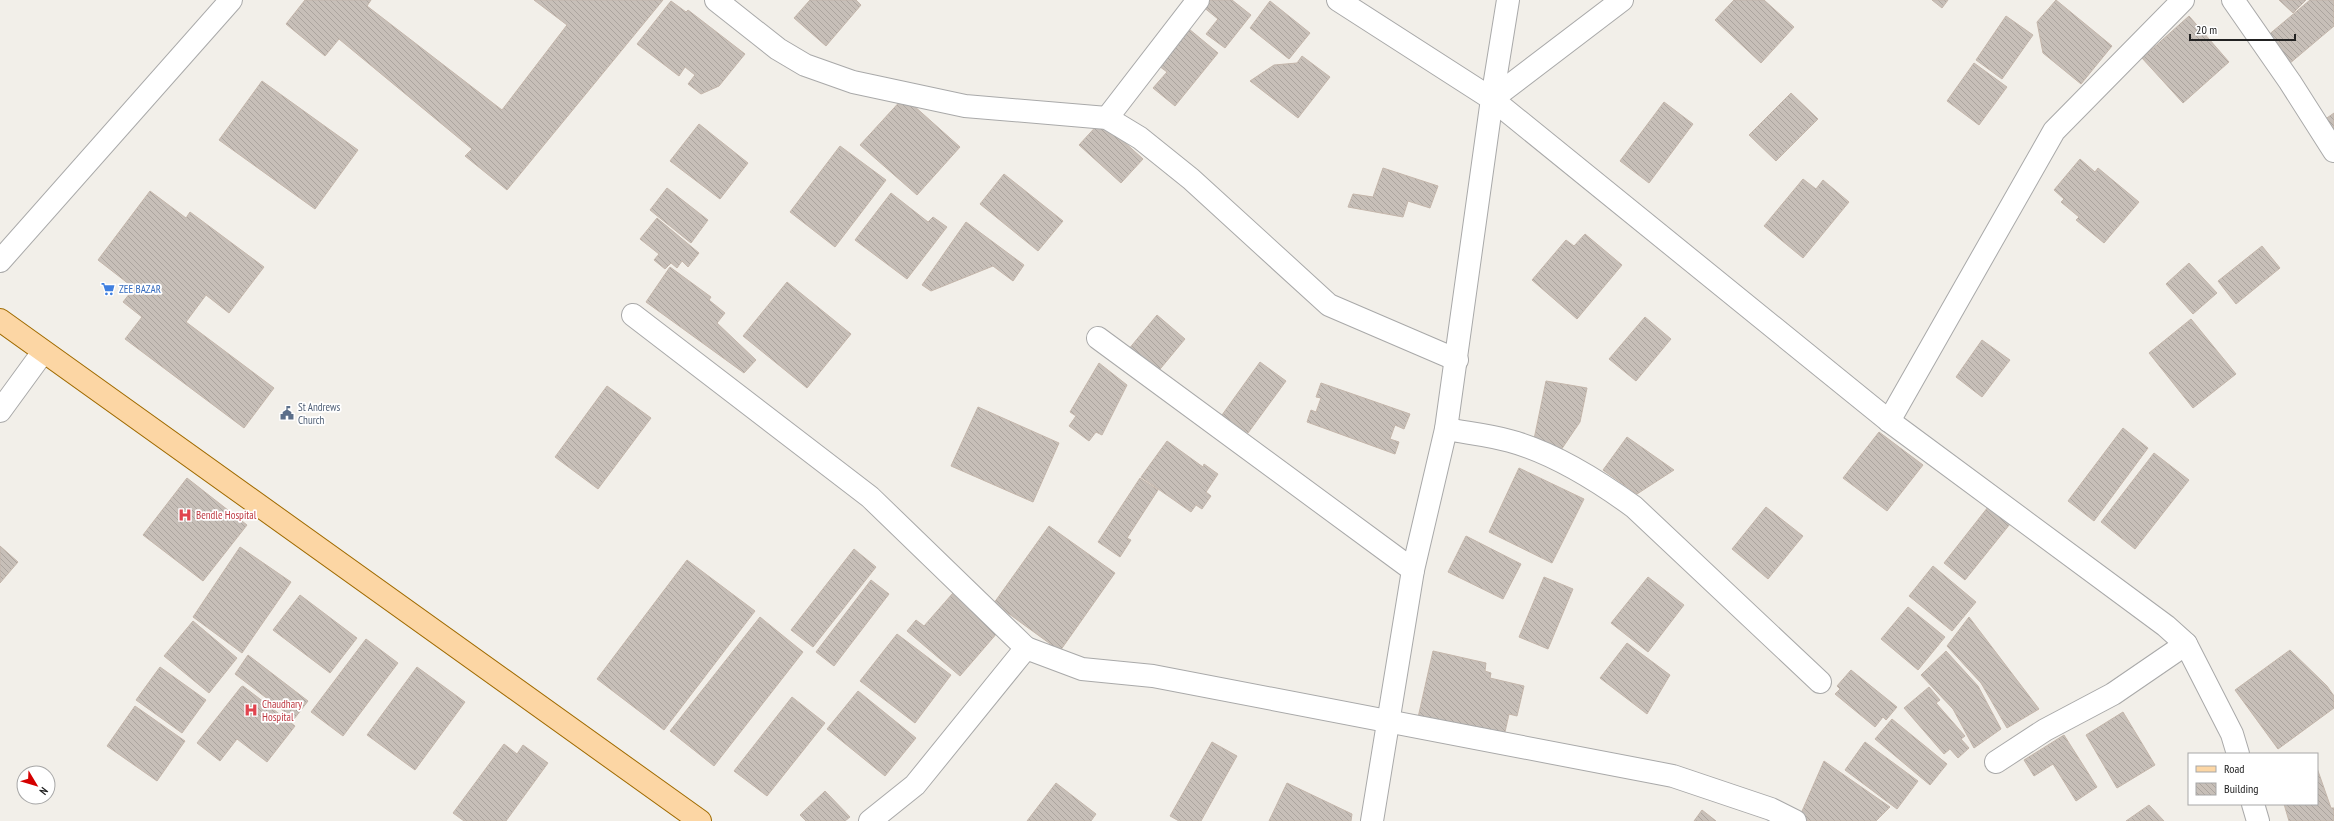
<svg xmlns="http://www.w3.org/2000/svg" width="2334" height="821" font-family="'PT Sans Narrow',sans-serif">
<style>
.building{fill:url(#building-back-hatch);stroke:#c4b6ab}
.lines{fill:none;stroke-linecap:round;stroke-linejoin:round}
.minor-casing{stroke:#a9a9a9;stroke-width:24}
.major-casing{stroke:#a06b00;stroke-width:24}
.minor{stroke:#fff;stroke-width:22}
.major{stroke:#fcd6a4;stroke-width:22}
.labels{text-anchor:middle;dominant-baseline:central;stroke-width:3.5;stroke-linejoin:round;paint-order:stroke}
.shop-label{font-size:11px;fill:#366cbe;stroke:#fff;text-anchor:start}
.service-label{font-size:11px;fill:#4e5e75;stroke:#fff;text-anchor:start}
.health-label{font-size:11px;fill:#be3a42;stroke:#fff;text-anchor:start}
</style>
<defs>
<pattern id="building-back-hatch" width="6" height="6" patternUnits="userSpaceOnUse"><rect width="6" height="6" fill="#c7bfb8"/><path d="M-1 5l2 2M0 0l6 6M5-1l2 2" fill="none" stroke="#aba49e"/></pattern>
</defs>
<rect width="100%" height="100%" fill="#f2efe9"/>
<!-- building -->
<g class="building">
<polygon points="305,0 371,0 367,6 502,110 567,25 534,0 663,0 507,190 465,156 472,149 339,39 325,56 286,24"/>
<polygon points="810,0 856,0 861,5 826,46 794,18"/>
<polygon points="1206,0 1232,0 1251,15 1225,48 1206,34 1218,19 1202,6"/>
<polygon points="1734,0 1764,0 1794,27 1761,63 1715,20"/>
<polygon points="1932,0 1948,0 1942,8"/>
<polygon points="2056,0 2112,46 2081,84 2043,53 2037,22"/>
<polygon points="2279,0 2306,0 2293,13"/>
<polygon points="2310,0 2334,0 2334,26 2289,64 2266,37"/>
<polygon points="671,1 686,12 688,10 745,54 719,86 701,94 688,84 695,75 685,67 679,76 637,44"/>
<polygon points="1270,1 1310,33 1289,59 1250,28"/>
<polygon points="2006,16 2033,35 2002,79 1976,60"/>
<polygon points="2189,16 2229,62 2183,103 2142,58"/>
<polygon points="1189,29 1218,53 1175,106 1153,88 1167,72 1159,66"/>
<polygon points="1302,56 1330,77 1298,118 1250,81 1274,65 1297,63"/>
<polygon points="1974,63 2007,87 1979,125 1947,101"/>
<polygon points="262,81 358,150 315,209 219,140"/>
<polygon points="1791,93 1818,119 1776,161 1749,135"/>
<polygon points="904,97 960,147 917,195 860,145"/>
<polygon points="1664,102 1693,124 1649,183 1620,161"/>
<polygon points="2334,113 2334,134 2324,120"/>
<polygon points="1101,121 1143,159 1121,183 1079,145"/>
<polygon points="699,124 748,163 720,199 670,161"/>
<polygon points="840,146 886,180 835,247 790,212"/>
<polygon points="2080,159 2095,172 2098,168 2139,202 2104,243 2076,220 2079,217 2061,202 2064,199 2054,190"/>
<polygon points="1383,168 1438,186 1430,208 1408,201 1403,217 1348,207 1353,194 1373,197"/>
<polygon points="1004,174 1063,221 1038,251 980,204"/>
<polygon points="1803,179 1816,189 1823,180 1849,202 1803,258 1764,226"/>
<polygon points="667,188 708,220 691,243 650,210"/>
<polygon points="150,191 186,218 190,212 264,267 229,313 206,295 186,322 274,388 244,428 125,339 142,317 123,302 134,288 98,260"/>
<polygon points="891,193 928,222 933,217 947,227 907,279 855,240"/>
<polygon points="657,218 699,253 688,267 682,261 677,268 671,263 665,269 654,260 659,254 640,239"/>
<polygon points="966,222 1024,265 1013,281 993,266 931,291 922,285"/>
<polygon points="1585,234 1622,265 1577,319 1532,280 1566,240 1574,246"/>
<polygon points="2262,246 2280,268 2236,304 2218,281"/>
<polygon points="2189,263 2217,293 2193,314 2166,284"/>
<polygon points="670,267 711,297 709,300 725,313 717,323 756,360 744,373 646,302"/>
<polygon points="787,282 851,334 807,388 743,336"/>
<polygon points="1157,315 1185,339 1156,374 1128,350"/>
<polygon points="1645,317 1671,339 1636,381 1609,359"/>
<polygon points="2191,319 2236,374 2193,408 2149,353"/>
<polygon points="1982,340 2010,360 1982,397 1956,377"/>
<polygon points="1260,362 1286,381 1248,433 1222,415"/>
<polygon points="1099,363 1127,385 1102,435 1096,432 1089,441 1069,426 1076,416 1070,412"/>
<polygon points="1546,381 1587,388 1580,422 1561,450 1533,444"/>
<polygon points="1321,383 1410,414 1404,429 1395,425 1390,439 1399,442 1395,454 1307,422 1311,410 1316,412 1321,398 1316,397"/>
<polygon points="607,386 651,418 598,489 555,457"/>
<polygon points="978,407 1059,443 1033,502 951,466"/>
<polygon points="2123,428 2148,448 2094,521 2068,501"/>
<polygon points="1879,432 1923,465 1887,511 1843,478"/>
<polygon points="1627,437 1674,470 1637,494 1603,470"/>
<polygon points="1167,441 1203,467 1204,464 1218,474 1206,492 1211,496 1202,509 1196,505 1191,512 1141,477"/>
<polygon points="2154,453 2189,480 2135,549 2101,522"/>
<polygon points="1519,468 1584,499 1552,563 1489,532"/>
<polygon points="187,478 247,525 203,581 143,535"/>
<polygon points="1140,478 1158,490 1127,538 1131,540 1120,557 1098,542"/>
<polygon points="1766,507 1803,536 1768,579 1732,549"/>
<polygon points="1988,507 2010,524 1965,580 1944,563"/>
<polygon points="1049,526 1115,573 1060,651 994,603"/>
<polygon points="1466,536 1521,564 1503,599 1448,572"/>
<polygon points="0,546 18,562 0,583"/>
<polygon points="240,547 291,582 242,653 193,617"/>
<polygon points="854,549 876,567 813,647 791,630"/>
<polygon points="687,560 755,611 664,730 597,679"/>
<polygon points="1933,566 1976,602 1952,631 1909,596"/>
<polygon points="1544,577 1573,589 1548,649 1519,637"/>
<polygon points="1648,577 1684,605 1648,652 1611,623"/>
<polygon points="871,580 889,594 834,666 816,652"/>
<polygon points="953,593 998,632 960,676 907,631 916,620 924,626"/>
<polygon points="300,595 357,638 330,673 273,630"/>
<polygon points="1908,607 1945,637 1918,670 1881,639"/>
<polygon points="760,617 803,652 714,766 670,731"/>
<polygon points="1969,617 2039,709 2007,728 1981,683 1947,646"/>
<polygon points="193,621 237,658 209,693 164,656"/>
<polygon points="897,634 951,675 915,723 860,681"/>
<polygon points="366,639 398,663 343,736 311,712"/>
<polygon points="1627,643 1670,675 1647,714 1600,678"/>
<polygon points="2290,650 2327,686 2334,696 2334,708 2278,749 2235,690"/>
<polygon points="1433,651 1486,663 1485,671 1491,673 1490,678 1524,686 1517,716 1509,714 1503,741 1417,722"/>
<polygon points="1946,651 1978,686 2001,729 1974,748 1953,709 1921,675"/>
<polygon points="248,655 308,701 294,719 235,674"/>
<polygon points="160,667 206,700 182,733 136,700"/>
<polygon points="417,667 465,702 415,770 367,735"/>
<polygon points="1851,670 1897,707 1886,720 1883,717 1875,727 1835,694 1840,689 1837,686"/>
<polygon points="243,686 295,726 267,762 237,739 220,761 197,743 241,687"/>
<polygon points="1929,687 1940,700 1936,703 1965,736 1961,739 1969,748 1958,758 1950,749 1944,754 1904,708"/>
<polygon points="858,691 916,738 885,776 827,729"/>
<polygon points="792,697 825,723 767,796 734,771"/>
<polygon points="135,706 185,741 157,781 107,746"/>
<polygon points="2123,712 2155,765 2117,788 2086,735"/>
<polygon points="1892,719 1947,764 1930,785 1875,739"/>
<polygon points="2064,735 2097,787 2076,801 2053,764 2034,776 2024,760"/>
<polygon points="1212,742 1237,756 1201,821 1179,821 1170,816"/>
<polygon points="1865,742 1918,781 1897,809 1845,770"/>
<polygon points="504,744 517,754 523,745 548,763 506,821 464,821 453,813"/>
<polygon points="1824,761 1890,807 1876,821 1803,821 1799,818"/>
<polygon points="2317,768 2331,808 2334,808 2334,821 2289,821 2284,804 2317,804"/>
<polygon points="1056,783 1096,814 1091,821 1027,821"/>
<polygon points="1287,783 1352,814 1351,821 1269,821"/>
<polygon points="825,791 850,817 845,821 806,821 800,815"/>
<polygon points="2149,805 2164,821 2126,821"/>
<polygon points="1702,810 1716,821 1694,821"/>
</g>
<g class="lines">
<!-- minor casing -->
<g class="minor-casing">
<g id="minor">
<polyline points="716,0 778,49 805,65 853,82 965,106 1107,118 1140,138 1191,179 1329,305 1457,360"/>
<polyline points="1338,0 1492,99 1889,421 2166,626 2186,644 2232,734 2238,754"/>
<polyline points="2233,0 2290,82 2334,151"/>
<polyline points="1492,99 1622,0"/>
<polyline points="1107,118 1198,0"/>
<polyline points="0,261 231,0"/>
<polyline points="633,315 870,497 1026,648"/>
<polyline points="1098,338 1413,570"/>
<polyline points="0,411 43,352"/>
<polyline points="1889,421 2054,131 2183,0"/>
<path d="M 1446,429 C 1467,433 1489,435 1510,441 C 1554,453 1597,480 1634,507 L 1820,682"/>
<polyline points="1996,762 2045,730 2113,694 2186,644"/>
<polyline points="2253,804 2258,821"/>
<polyline points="870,821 915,785 1026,648 1082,669 1153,676 1673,776 1771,809 1795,821"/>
<polyline points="1372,821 1413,570 1446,429 1492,99 1508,0"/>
</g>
</g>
<!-- major casing -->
<g class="major-casing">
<polyline id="major" points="0,320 700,821"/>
</g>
<!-- minor -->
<use href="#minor" class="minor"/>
<!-- major -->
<use href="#major" class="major"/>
</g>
<!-- icons -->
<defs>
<g id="supermarket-bare" transform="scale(1.08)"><path d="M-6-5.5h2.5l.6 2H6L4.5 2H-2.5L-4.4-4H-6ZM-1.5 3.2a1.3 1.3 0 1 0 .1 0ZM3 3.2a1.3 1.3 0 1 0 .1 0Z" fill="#3f7fe0" stroke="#fff" stroke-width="2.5" paint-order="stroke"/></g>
<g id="civic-bare" transform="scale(1.08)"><path d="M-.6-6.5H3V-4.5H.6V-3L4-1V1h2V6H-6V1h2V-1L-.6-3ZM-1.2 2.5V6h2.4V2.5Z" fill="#5c6f8a" stroke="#fff" stroke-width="2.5" paint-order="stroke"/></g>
<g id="hospital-bare" transform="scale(1.08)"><path d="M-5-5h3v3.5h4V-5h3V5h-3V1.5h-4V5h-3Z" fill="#e0444e" stroke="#fff" stroke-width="2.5" paint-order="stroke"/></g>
</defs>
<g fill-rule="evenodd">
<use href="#supermarket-bare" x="108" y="289"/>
<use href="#civic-bare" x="287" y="413"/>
<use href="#hospital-bare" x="185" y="515"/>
<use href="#hospital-bare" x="251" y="710"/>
</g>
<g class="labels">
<!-- shop labels -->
<g class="shop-label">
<text x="119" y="289">ZEE BAZAR</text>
</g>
<!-- service labels -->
<g class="service-label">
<text x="298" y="407">St Andrews<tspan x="298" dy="13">Church</tspan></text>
</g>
<!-- health labels -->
<g class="health-label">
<text x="196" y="515">Bendle Hospital</text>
<text x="262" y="704">Chaudhary<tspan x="262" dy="13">Hospital</tspan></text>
</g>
</g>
<!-- legend -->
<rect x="2188" y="753" width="130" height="52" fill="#ffffff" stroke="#a7a7a7"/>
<rect x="2196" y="766" width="20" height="6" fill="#fcd6a4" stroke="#a7a7a7"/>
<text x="2224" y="773" font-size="12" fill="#222222">Road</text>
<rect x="2196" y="783" width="20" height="12" fill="url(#building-back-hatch)" stroke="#a7a7a7"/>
<text x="2224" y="793" font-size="12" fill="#222222">Building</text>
<!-- north arrow -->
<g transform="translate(36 785) rotate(128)"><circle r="19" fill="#ffffff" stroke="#a7a7a7"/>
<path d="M0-3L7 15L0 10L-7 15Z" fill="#d40000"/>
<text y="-6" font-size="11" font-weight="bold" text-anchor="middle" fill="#222222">N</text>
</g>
<!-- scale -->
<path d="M2190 34v6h105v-6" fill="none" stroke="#222222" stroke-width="2"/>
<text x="2196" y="34" font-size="12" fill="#222222" stroke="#ffffff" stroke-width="3" paint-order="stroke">20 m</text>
</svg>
